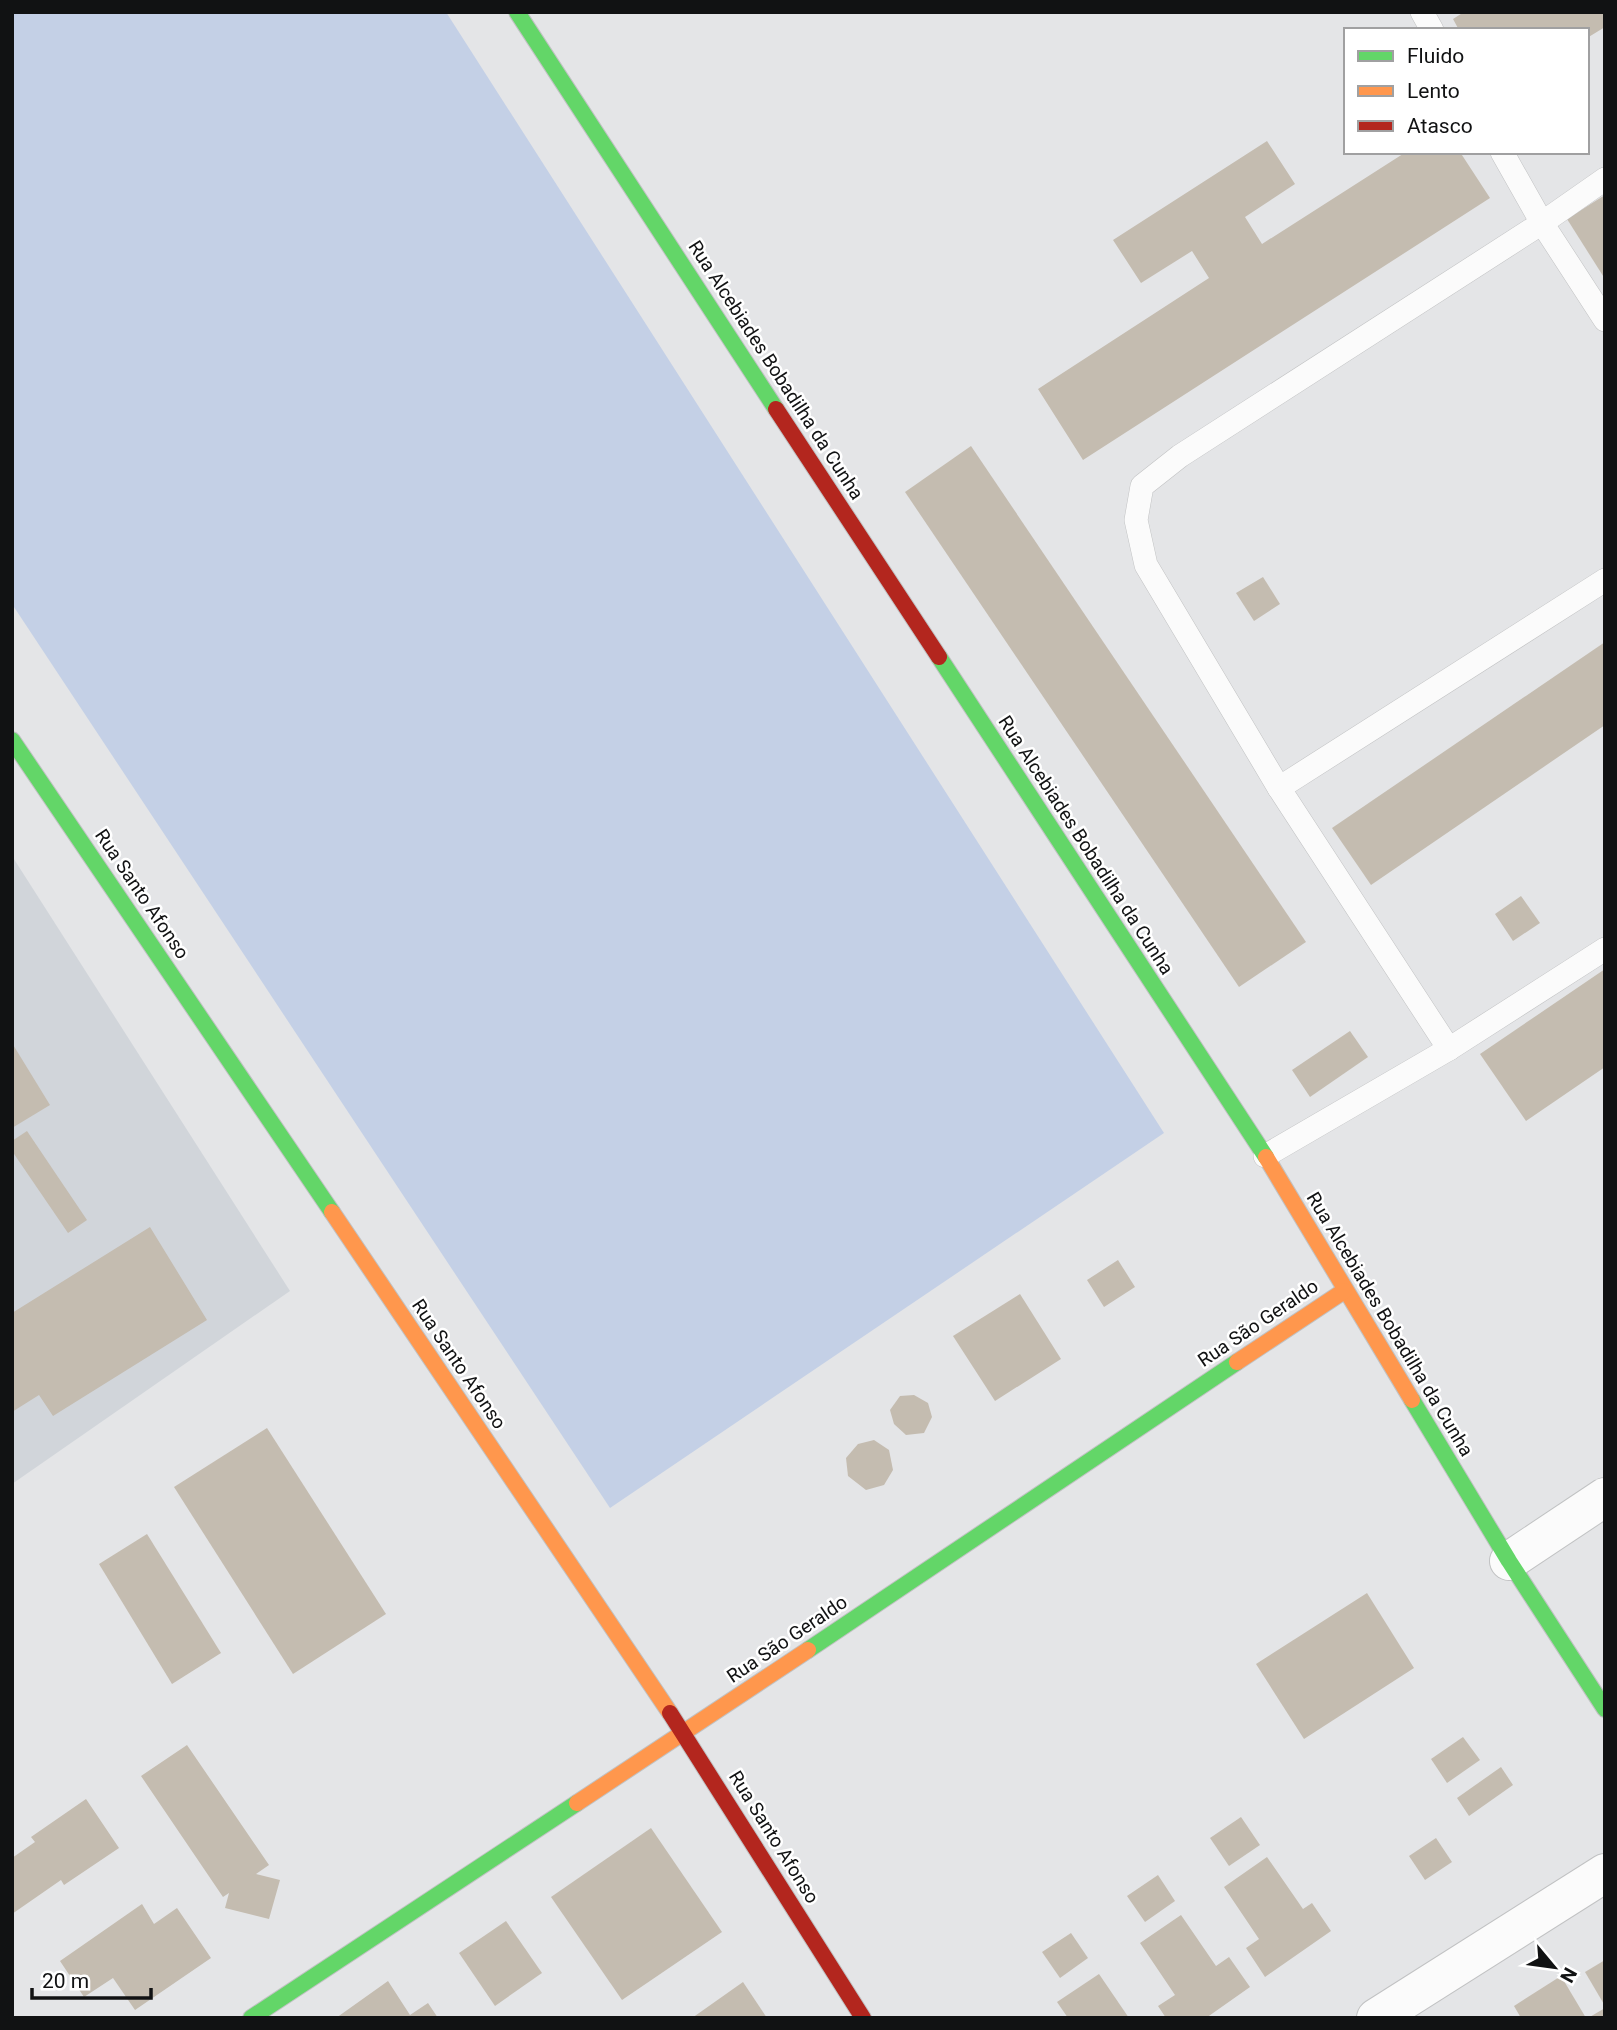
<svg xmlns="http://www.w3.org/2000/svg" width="1617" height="2030" font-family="Roboto,sans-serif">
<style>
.built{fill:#d1d5da}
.green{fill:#c4d0e6}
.building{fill:#c4bcb0}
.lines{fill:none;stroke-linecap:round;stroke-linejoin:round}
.lane-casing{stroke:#c1c2c3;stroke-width:24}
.street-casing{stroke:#c1c2c3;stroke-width:40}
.fast-casing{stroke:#c1c2c3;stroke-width:18}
.slow-casing{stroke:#c1c2c3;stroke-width:18}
.jam-casing{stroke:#c1c2c3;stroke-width:18}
.lane{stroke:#fbfbfb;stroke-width:23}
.street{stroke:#fbfbfb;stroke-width:38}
.fast{stroke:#63d668;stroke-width:16}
.slow{stroke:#ff974d;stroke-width:16}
.jam{stroke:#b3261e;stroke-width:16}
.labels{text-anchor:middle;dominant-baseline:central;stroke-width:5;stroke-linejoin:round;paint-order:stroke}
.street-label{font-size:19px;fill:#111213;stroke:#fff}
</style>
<rect width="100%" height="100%" fill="#e4e5e7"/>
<!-- built -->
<polygon class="built" points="12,856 290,1291 12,1484"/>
<!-- green -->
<polygon class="green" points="12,12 446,12 1164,1133 610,1508 12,604"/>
<!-- building -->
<g class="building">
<polygon points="1464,12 1605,12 1605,27 1587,38 1587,30 1459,30 1453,19"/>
<polygon points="1267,141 1295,184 1245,217 1262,244 1406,152 1460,152 1490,198 1083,460 1038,389 1209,278 1192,251 1141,283 1113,240"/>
<polygon points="1605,195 1605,279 1567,219"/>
<polygon points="971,446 1306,942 1239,987 905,492"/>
<polygon points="1263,577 1280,604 1254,621 1236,593"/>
<polygon points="1605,642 1605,725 1371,885 1332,828"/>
<polygon points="1521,896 1540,923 1513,941 1495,914"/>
<polygon points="1605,969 1605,1067 1526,1121 1480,1054"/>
<polygon points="1350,1031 1368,1057 1310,1097 1292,1070"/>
<polygon points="12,1043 50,1105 12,1128"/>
<polygon points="27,1131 87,1220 68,1233 12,1151 12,1141"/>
<polygon points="150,1227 207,1320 53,1416 39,1395 12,1412 12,1313"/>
<polygon points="1118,1260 1135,1287 1104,1307 1087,1280"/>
<polygon points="1020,1294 1061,1359 995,1401 953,1336"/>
<polygon points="914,1395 928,1403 932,1417 924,1433 906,1435 894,1424 890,1410 900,1396"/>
<polygon points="267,1428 386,1614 293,1674 174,1487"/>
<polygon points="874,1440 889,1450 893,1470 884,1485 866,1490 848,1476 846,1458 858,1444"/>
<polygon points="147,1534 221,1653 172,1684 99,1564"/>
<polygon points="1367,1593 1414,1668 1304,1739 1256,1664"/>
<polygon points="1463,1737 1480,1760 1447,1783 1431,1759"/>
<polygon points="187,1745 269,1865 256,1874 280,1880 269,1919 225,1908 229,1893 223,1897 141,1776"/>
<polygon points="1501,1767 1513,1785 1469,1816 1457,1798"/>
<polygon points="86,1799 119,1848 64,1885 61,1880 12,1914 12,1858 35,1842 31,1837"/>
<polygon points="1241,1817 1260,1845 1229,1866 1210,1838"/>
<polygon points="651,1828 722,1932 622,2000 551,1897"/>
<polygon points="1436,1838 1452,1862 1425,1880 1409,1856"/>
<polygon points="1267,1857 1303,1909 1312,1903 1331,1931 1265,1977 1246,1948 1259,1939 1224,1887"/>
<polygon points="1158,1875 1175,1901 1145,1922 1127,1896"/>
<polygon points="142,1904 154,1924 177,1908 211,1958 135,2010 113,1978 84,1997 60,1961"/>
<polygon points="1181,1915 1216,1966 1229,1957 1250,1987 1206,2018 1166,2018 1158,2006 1175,1995 1140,1943"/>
<polygon points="506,1921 542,1973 495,2006 459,1953"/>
<polygon points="1071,1933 1088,1958 1060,1978 1042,1952"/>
<polygon points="1605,1960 1605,2006 1585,1972"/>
<polygon points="1099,1974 1129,2018 1068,2018 1057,2002"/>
<polygon points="1561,1976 1586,2018 1521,2018 1514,2006"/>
<polygon points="388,1981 410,2015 428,2003 438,2018 336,2018"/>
<polygon points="743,1982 767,2018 692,2018"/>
<polygon points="1605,2008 1605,2018 1588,2018"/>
</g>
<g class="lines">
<!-- lane casing -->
<g class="lane-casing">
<g id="lane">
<polyline points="1422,12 1432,30"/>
<polyline points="1502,152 1542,223 1605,320"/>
<polyline points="1279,788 1605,580"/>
<polyline points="1449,1049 1279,788 1146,565 1136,520 1142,486 1180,456 1542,223 1605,179"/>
<polyline points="1265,1156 1449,1049 1605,949"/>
</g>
</g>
<!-- street casing -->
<g class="street-casing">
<g id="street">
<polyline points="1509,1561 1605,1497"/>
<polyline points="1376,2018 1605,1873"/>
</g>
</g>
<!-- fast casing -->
<g class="fast-casing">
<g id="fast">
<polyline points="517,12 776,409"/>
<polyline points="939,657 1266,1157"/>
<polyline points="12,740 332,1212"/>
<polyline points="1412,1400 1509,1561 1605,1709"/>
<polyline points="808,1650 1237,1362"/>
<polyline points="251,2018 577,1803"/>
</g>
</g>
<!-- slow casing -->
<g class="slow-casing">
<g id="slow">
<polyline points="1266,1157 1412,1400"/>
<polyline points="332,1212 670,1713"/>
<polyline points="1237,1362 1344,1291"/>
<polyline points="577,1803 808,1650"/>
</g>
</g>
<!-- jam casing -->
<g class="jam-casing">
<g id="jam">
<polyline points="776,409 939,657"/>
<polyline points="670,1713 863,2018"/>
</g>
</g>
<!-- lane -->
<use href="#lane" class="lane"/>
<!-- street -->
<use href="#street" class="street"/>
<!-- fast -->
<use href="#fast" class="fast"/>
<!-- slow -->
<use href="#slow" class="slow"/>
<!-- jam -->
<use href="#jam" class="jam"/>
</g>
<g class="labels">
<!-- street labels -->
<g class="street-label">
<text transform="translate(776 370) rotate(57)">Rua Alcebiades Bobadilha da Cunha</text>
<text transform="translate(1086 845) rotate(57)">Rua Alcebiades Bobadilha da Cunha</text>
<text transform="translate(142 894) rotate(56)">Rua Santo Afonso</text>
<text transform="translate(1258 1323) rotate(-34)">Rua São Geraldo</text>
<text transform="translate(1390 1324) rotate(59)">Rua Alcebiades Bobadilha da Cunha</text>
<text transform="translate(459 1364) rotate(56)">Rua Santo Afonso</text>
<text transform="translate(787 1639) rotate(-34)">Rua São Geraldo</text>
<text transform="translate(774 1837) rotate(58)">Rua Santo Afonso</text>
</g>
</g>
<!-- border -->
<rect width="1617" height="2030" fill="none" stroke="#111213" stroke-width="28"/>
<!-- legend -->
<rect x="1344" y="28" width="245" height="126" fill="#ffffff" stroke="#a0a0a1" stroke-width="2"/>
<rect x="1358" y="51" width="35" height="10" fill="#63d668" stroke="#a0a0a1" stroke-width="2"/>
<text x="1407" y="63" font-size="21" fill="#111213">Fluido</text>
<rect x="1358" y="86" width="35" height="10" fill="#ff974d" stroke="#a0a0a1" stroke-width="2"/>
<text x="1407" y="98" font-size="21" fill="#111213">Lento</text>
<rect x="1358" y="121" width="35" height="10" fill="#b3261e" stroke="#a0a0a1" stroke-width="2"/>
<text x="1407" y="133" font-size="21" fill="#111213">Atasco</text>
<!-- north arrow -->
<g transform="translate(1554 1967) rotate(119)" stroke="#ffffff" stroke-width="5" paint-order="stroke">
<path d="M0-5L12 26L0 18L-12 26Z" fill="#111213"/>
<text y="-10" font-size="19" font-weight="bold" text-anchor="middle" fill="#111213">N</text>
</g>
<!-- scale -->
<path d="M32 1988v10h119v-10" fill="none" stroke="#111213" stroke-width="3.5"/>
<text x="42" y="1988" font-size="21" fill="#111213" stroke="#ffffff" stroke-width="5" paint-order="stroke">20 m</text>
</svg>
